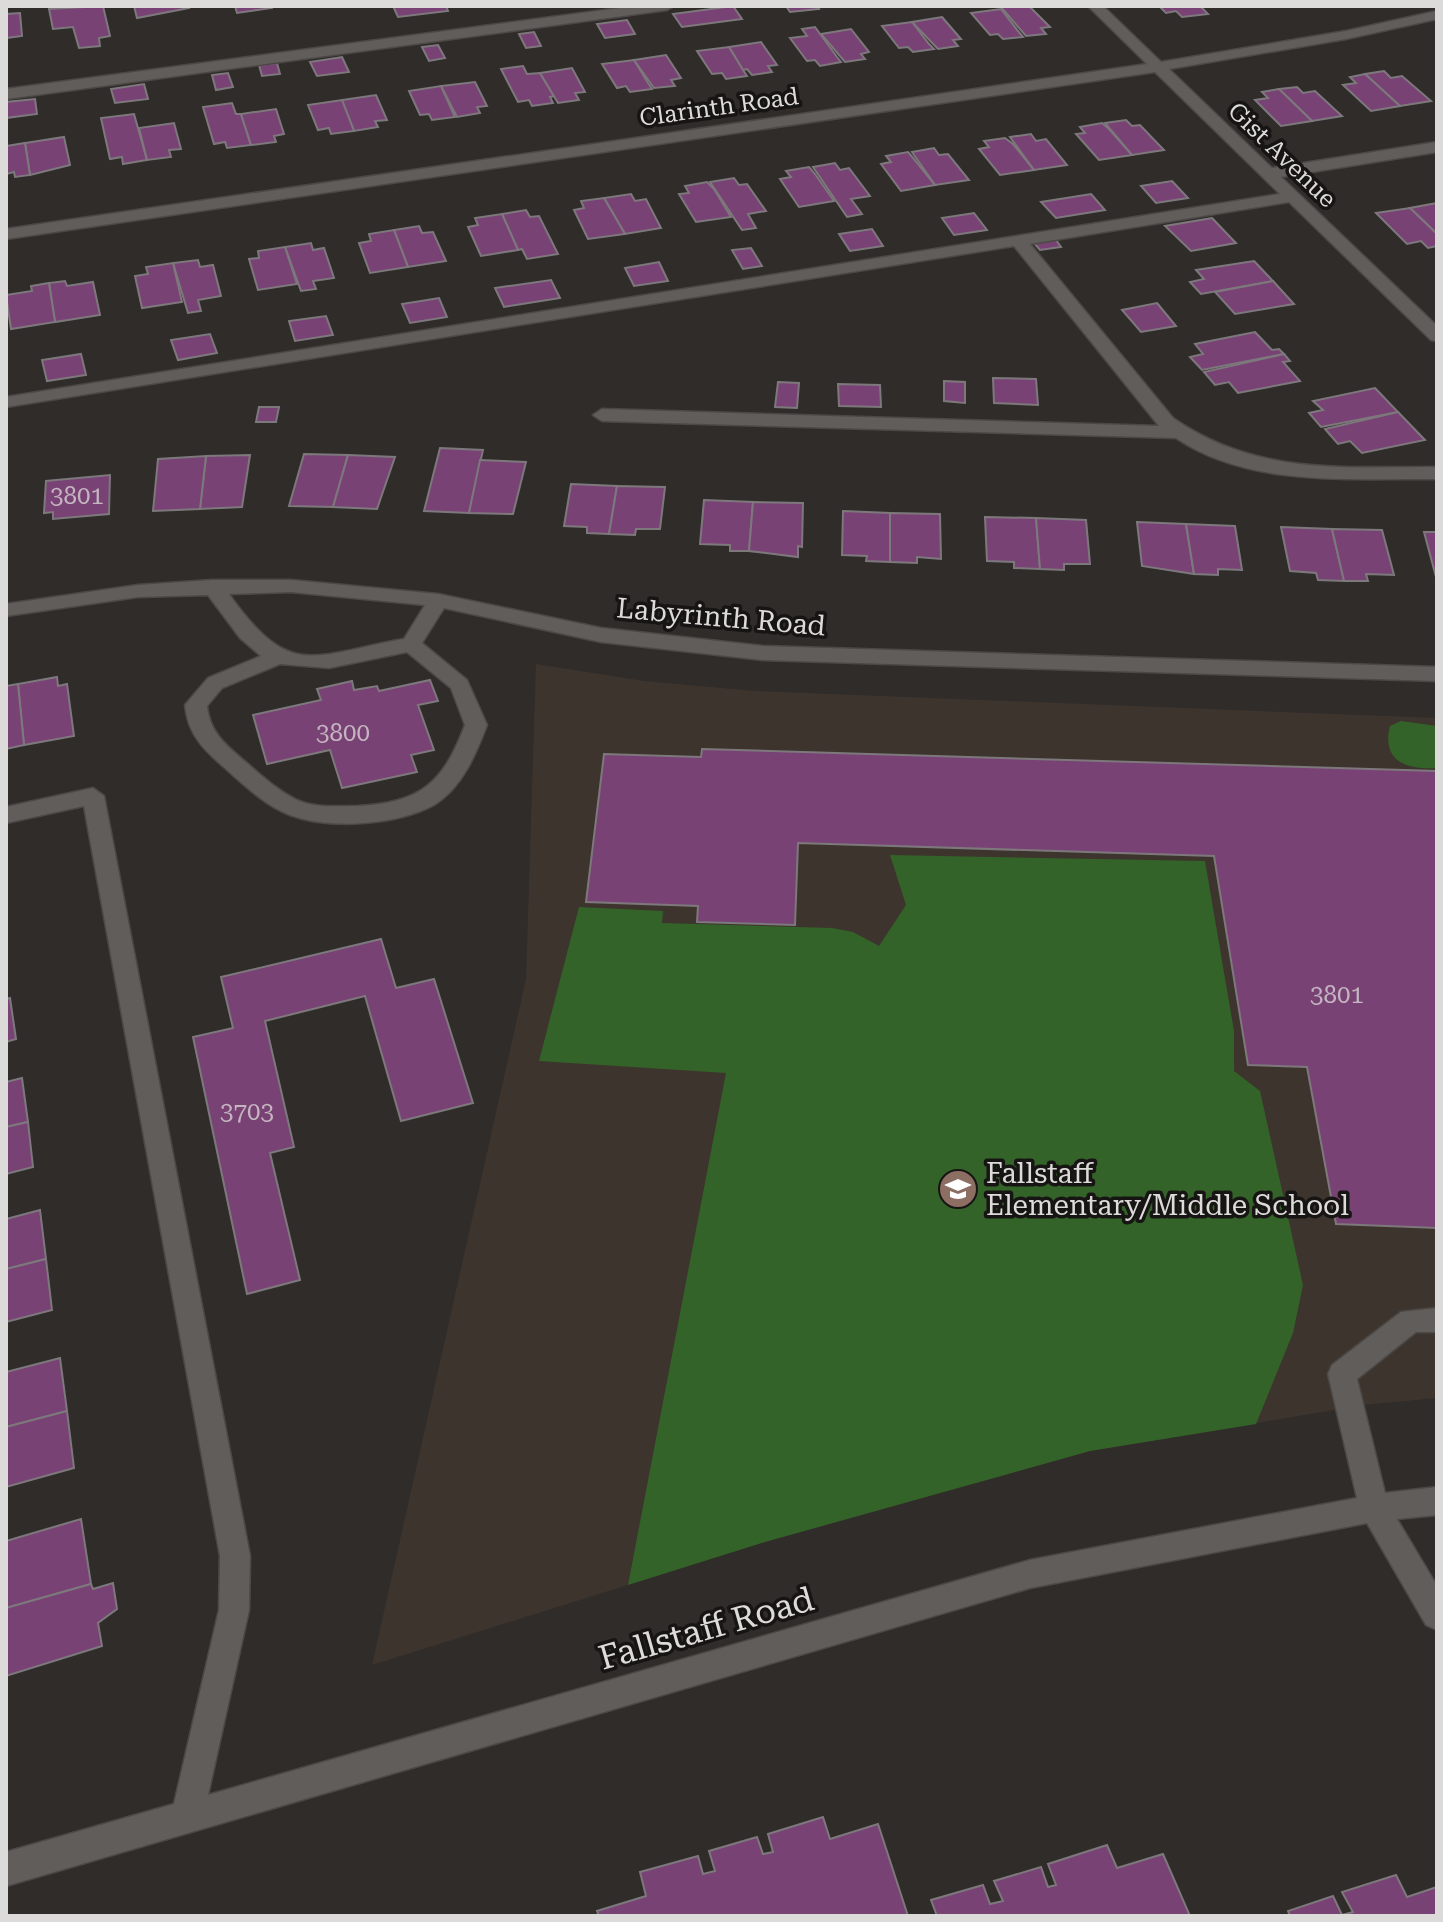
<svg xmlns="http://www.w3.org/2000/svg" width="1443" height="1922" font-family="'Roboto Serif',serif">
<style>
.built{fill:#3d342d}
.green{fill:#346329}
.building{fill:#794275;stroke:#7d787c;stroke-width:2}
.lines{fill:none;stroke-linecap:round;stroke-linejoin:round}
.minor-casing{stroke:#4b4846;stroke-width:3}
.minor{fill:#615d5a;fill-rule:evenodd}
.labels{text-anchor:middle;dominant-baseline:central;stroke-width:7;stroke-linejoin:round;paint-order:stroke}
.far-street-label{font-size:24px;fill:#dddbd9;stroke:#171514}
.number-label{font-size:24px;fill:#c4b5c0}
.street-label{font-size:28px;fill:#dddbd9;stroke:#171514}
.poi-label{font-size:28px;fill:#dddbd9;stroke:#171514;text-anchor:start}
.near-street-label{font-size:34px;fill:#dddbd9;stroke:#171514}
</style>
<rect width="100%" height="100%" fill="#302c2a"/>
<!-- built -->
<polygon class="built" points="536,664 644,681 754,691 1437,718 1437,1398 1364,1405 1090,1451 765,1542 372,1665 526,979"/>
<!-- green -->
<g class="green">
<path d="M 1401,721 L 1437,726 L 1437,768 C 1408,770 1381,762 1390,726 Z"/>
<polygon points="890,855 1205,861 1234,1031 1234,1071 1260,1091 1303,1285 1293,1333 1256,1424 1090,1451 765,1542 628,1585 726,1073 539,1061 579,907 663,911 662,923 832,928 853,932 879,946 906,905"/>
</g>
<!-- building -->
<g class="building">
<polygon points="103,6 110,36 99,38 100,46 79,48 73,27 53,29 49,9"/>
<polygon points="134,6 188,6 189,8 137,18"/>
<polygon points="235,6 272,6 272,8 237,13"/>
<polygon points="393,6 446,6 448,11 398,17"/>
<polygon points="733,6 742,19 682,27 673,14"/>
<polygon points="786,6 817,6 819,9 790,12"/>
<polygon points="1000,6 1029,6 1050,27 1041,28 1046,34 1026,36"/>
<polygon points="1159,6 1200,6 1208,14 1182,17 1176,11 1166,13"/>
<polygon points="1001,9 1018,31 1023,37 1003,39 998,34 990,35 971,13"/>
<polygon points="20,13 22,36 6,38 6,14"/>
<polygon points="942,17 961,39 953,40 958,46 938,49 912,22"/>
<polygon points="627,20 635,34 605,38 597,24"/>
<polygon points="912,22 929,44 934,49 913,52 908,47 899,48 882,26"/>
<polygon points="815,27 837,57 841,62 820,66 815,60 807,61 790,38 807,36 802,29"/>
<polygon points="851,29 869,52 861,54 865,59 845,62 821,34"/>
<polygon points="534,32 541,46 526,48 519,34"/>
<polygon points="761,42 777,65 768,66 772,72 752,75 747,69 743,70 729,47"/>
<polygon points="438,45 445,58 429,61 422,47"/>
<polygon points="729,47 743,70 747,76 726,79 722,73 712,74 697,51"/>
<polygon points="666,55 681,78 671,80 675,86 654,88 634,60"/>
<polygon points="342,57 349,72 317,76 310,62"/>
<polygon points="634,60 648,83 652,89 630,92 626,86 617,88 602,64"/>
<polygon points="277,63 280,74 262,76 259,65"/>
<polygon points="523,66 527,74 540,73 554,96 550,97 553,103 532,106 529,100 518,102 501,69"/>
<polygon points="572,68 585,92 575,93 579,100 558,103 540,73"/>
<polygon points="1384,71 1391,78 1402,76 1431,101 1400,106 1365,74"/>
<polygon points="228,73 233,87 216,90 212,75"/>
<polygon points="1365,74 1400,106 1371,111 1343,85 1356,83 1350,77"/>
<polygon points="475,82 487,106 477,107 480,113 457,117 441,86"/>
<polygon points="144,84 148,99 115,103 111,89"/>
<polygon points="441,86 455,117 432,120 429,114 420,115 409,91"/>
<polygon points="1297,87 1303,93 1315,91 1342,116 1312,121 1279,89"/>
<polygon points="1279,89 1312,121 1281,126 1255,100 1268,98 1262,92"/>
<polygon points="376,95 387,120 375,121 378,127 354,131 342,100"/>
<polygon points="35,99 37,114 6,118 6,102"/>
<polygon points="342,100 354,131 331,134 329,128 318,130 308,105"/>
<polygon points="232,103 236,114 241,114 251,145 227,148 225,142 214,144 203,107"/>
<polygon points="276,109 284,134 274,136 276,142 251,145 241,114"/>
<polygon points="134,114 147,160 123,164 122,157 110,159 101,118"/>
<polygon points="1126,120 1132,126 1140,125 1164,150 1132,155 1105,123"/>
<polygon points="174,123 181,149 169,150 171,157 147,160 139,128"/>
<polygon points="1102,123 1109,129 1132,155 1099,160 1076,134 1085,133 1080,127"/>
<polygon points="1031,134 1036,141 1046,139 1067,165 1034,170 1010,137"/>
<polygon points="64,137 70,165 30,175 25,143"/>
<polygon points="1005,138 1013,144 1034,170 1000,175 979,149 989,147 984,141"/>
<polygon points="25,143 30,175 15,177 14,172 6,174 6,146"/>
<polygon points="934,148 939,155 948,154 969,180 935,185 912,152"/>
<polygon points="908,152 914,159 935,185 901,191 881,164 891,162 886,156"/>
<polygon points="835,163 840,170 849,168 870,196 851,199 862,214 847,217 813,167"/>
<polygon points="809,167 815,174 834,201 799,207 780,179 791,177 786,171"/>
<polygon points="734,178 739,185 747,184 766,211 748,214 756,228 742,230 710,182"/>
<polygon points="1172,181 1188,198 1156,203 1141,186"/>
<polygon points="707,182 714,189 731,217 696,222 679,194 689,193 685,186"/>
<polygon points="631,194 635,201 646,199 661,228 625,234 604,198"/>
<polygon points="1091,194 1105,210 1056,218 1041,202"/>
<polygon points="604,198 625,234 588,239 574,210 584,208 581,201"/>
<polygon points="1437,203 1437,234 1410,208"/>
<polygon points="1410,208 1437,234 1437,246 1428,248 1421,241 1407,244 1376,213"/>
<polygon points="526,210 530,217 539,216 558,254 527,259 522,249 518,250 502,214"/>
<polygon points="974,213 987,230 954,235 942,218"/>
<polygon points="502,214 518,250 481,256 468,227 478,225 475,218"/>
<polygon points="1212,218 1236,243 1191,251 1165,226"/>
<polygon points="419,226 422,233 433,232 446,261 408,267 394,230"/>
<polygon points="872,229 883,246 850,251 839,234"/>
<polygon points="394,230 408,267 370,273 359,243 371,241 369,234"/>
<polygon points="1056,240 1061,247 1040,250 1034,243"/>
<polygon points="311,243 313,250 324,248 334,278 313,281 316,289 301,291 285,247"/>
<polygon points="285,247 297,284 258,290 249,259 259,258 258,251"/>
<polygon points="751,248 762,266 743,269 732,250"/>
<polygon points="198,260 200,267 213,265 221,296 198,300 201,311 188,313 173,263"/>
<polygon points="1254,261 1273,281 1201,294 1190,282 1204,279 1196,270"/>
<polygon points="659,262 668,281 634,286 625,268"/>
<polygon points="173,263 182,302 142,308 135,276 148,274 146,267"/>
<polygon points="551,280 560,298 504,307 495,288"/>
<polygon points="65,281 67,286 93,282 100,315 55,322 49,283"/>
<polygon points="1273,281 1294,304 1235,314 1215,292"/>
<polygon points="49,283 55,322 11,329 6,295 32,291 31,286"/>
<polygon points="439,298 447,317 410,323 402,304"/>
<polygon points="1157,303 1176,326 1141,332 1122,310"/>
<polygon points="326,316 333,335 295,341 289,321"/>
<polygon points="1255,332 1272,350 1279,349 1284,354 1202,370 1190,357 1203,354 1195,344"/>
<polygon points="210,334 217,353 178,360 171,340"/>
<polygon points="81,354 86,375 47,381 42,360"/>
<polygon points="1284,354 1290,361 1283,362 1300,381 1238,393 1229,382 1215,385 1204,372"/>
<polygon points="993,378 1036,379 1038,405 994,403"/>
<polygon points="944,381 965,382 965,403 944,401"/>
<polygon points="778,382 799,383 797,408 775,407"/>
<polygon points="838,384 880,385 881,407 839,406"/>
<polygon points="1375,388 1398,412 1321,427 1309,413 1323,410 1313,401"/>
<polygon points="259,407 279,407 276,422 256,422"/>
<polygon points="1398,412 1425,440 1362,453 1350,441 1338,444 1325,429"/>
<polygon points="440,448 483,450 469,513 424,511"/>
<polygon points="304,454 348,455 333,507 289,506"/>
<polygon points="250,455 242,507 200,509 206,456"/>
<polygon points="348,455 395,457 377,509 333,507"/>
<polygon points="206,456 200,509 153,511 158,459"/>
<polygon points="480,460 526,462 513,514 469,513"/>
<polygon points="110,475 109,514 53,519 53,512 44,513 46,481"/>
<polygon points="571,484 617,486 609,534 587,533 587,527 564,526"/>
<polygon points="617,486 665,487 660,529 636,529 635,535 609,534"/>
<polygon points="704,500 753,502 749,551 730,551 730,545 700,544"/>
<polygon points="753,502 803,503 802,547 798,546 798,557 749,551"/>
<polygon points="843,511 890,513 890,562 866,561 867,556 842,555"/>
<polygon points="890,513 940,514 941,559 917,557 917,563 890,562"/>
<polygon points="985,517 1036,518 1040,569 1014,568 1014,562 987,561"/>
<polygon points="1036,518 1086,520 1090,564 1064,564 1064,570 1040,569"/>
<polygon points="1137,522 1186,524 1194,574 1142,566"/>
<polygon points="1186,524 1235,526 1242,570 1218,569 1218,575 1194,574"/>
<polygon points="1281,527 1332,529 1344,581 1318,580 1316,573 1290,571"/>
<polygon points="1332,529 1382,530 1394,575 1366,574 1368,581 1344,581"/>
<polygon points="1424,532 1437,532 1437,577 1436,577"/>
<polygon points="57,677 58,686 67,684 74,736 24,745 18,684"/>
<polygon points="430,680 438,701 418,705 434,750 411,755 417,772 342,788 330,750 267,764 253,715 321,700 317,689 352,681 354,690 377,686 379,691"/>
<polygon points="18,684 24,745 6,749 6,686"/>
<polygon points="702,749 1437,771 1437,1228 1336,1224 1307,1067 1248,1065 1214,856 798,843 795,925 697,922 698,906 586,902 604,754 701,757"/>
<polygon points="381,939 396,988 434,979 473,1103 401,1121 365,996 265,1021 294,1147 270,1153 300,1280 247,1294 193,1037 233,1028 221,977"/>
<polygon points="10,998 16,1039 6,1042 6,999"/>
<polygon points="22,1078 28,1122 6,1127 6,1082"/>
<polygon points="28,1122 33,1167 6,1174 6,1127"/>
<polygon points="40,1210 46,1259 6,1269 6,1219"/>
<polygon points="46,1259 52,1310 6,1322 6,1269"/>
<polygon points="60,1358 67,1411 6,1427 6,1372"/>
<polygon points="67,1411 74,1468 6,1487 6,1427"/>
<polygon points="81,1519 91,1584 6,1608 6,1541"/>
<polygon points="113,1583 117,1609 98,1623 102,1646 6,1676 6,1608 91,1584 93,1589"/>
<polygon points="823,1817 830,1839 878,1824 908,1916 599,1916 597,1911 646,1896 640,1872 698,1856 703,1874 715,1871 709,1851 757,1837 763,1854 773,1852 768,1834"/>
<polygon points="1107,1845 1117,1868 1163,1854 1190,1916 937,1916 931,1900 983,1885 990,1904 1003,1901 994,1881 1041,1867 1048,1887 1056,1885 1048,1864"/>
<polygon points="1396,1875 1407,1897 1437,1887 1437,1916 1290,1916 1288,1911 1333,1896 1342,1915 1353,1912 1342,1892"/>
</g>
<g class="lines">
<!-- minor casing -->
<g class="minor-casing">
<g id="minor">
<polygon points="635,6 674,6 667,10 6,99 6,89"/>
<path d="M 1088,6 L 1103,6 L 1161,62 L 1346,31 L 1437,11 L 1437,19 L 1346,39 L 1169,69 L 1272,168 L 1437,142 L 1437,152 L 1281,177 L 1437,326 L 1437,341 L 1431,340 L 1289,202 L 1030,244 L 1173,418 C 1255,475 1341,467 1437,467 L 1437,479 C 1352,478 1250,488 1176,438 L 602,421 L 593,415 L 602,409 L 1159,426 L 1014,246 L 6,407 L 6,397 L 1280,194 L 1155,72 L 6,239 L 6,229 L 1147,64 Z"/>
<path d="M 212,580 L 291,580 L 438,594 L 601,628 L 763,646 L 1437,667 L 1437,681 L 763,660 L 601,642 L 444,608 L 422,643 L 467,680 L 487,725 C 476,754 462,788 434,805 C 397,825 329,830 290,815 C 266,806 245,786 226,769 C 204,750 188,735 185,705 L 208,678 L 261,656 L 240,638 L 208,595 L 138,597 L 6,616 L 6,604 L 138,585 ZM 291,592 L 425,605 L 404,639 C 312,655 291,681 229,594 ZM 407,652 L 451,688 L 465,725 C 443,783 421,803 357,806 C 340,806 319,808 302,802 C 283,795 263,777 248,764 C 227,746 210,734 207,706 L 222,688 L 280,664 L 329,668 Z"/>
<polygon points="93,788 104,796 250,1556 249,1610 208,1795 1030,1560 1357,1498 1328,1374 1332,1365 1401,1312 1437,1308 1437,1332 1416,1332 1357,1379 1385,1493 1437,1487 1437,1515 1397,1519 1437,1586 1437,1630 1426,1625 1367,1523 1030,1588 6,1886 6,1852 174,1804 219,1610 220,1556 84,806 6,823 6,807"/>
</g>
</g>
<!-- minor -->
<use href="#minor" class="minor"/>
</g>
<!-- icons -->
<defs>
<g id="school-disc" transform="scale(2)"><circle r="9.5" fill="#8d6e63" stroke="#171514"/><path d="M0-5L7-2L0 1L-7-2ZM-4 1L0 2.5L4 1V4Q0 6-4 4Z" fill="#fff"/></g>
</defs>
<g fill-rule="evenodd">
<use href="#school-disc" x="958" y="1189"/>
</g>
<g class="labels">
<!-- far-street labels -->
<g class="far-street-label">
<text transform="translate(719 107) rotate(-8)">Clarinth Road</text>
<text transform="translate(1282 155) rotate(44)">Gist Avenue</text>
</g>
<!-- number labels -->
<g class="number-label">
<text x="77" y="496">3801</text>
<text x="343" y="733">3800</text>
<text x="1337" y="995">3801</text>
<text x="247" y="1112">3703</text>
</g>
<!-- street labels -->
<g class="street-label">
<text transform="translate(721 617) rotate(5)">Labyrinth Road</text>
</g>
<!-- poi labels -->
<g class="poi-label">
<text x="986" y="1173">Fallstaff<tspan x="986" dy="32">Elementary/Middle School</tspan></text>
</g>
<!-- near-street labels -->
<g class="near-street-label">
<text transform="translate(706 1628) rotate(-16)">Fallstaff Road</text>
</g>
</g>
<!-- border -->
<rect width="1443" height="1922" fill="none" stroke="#dddbd9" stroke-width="16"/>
</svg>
